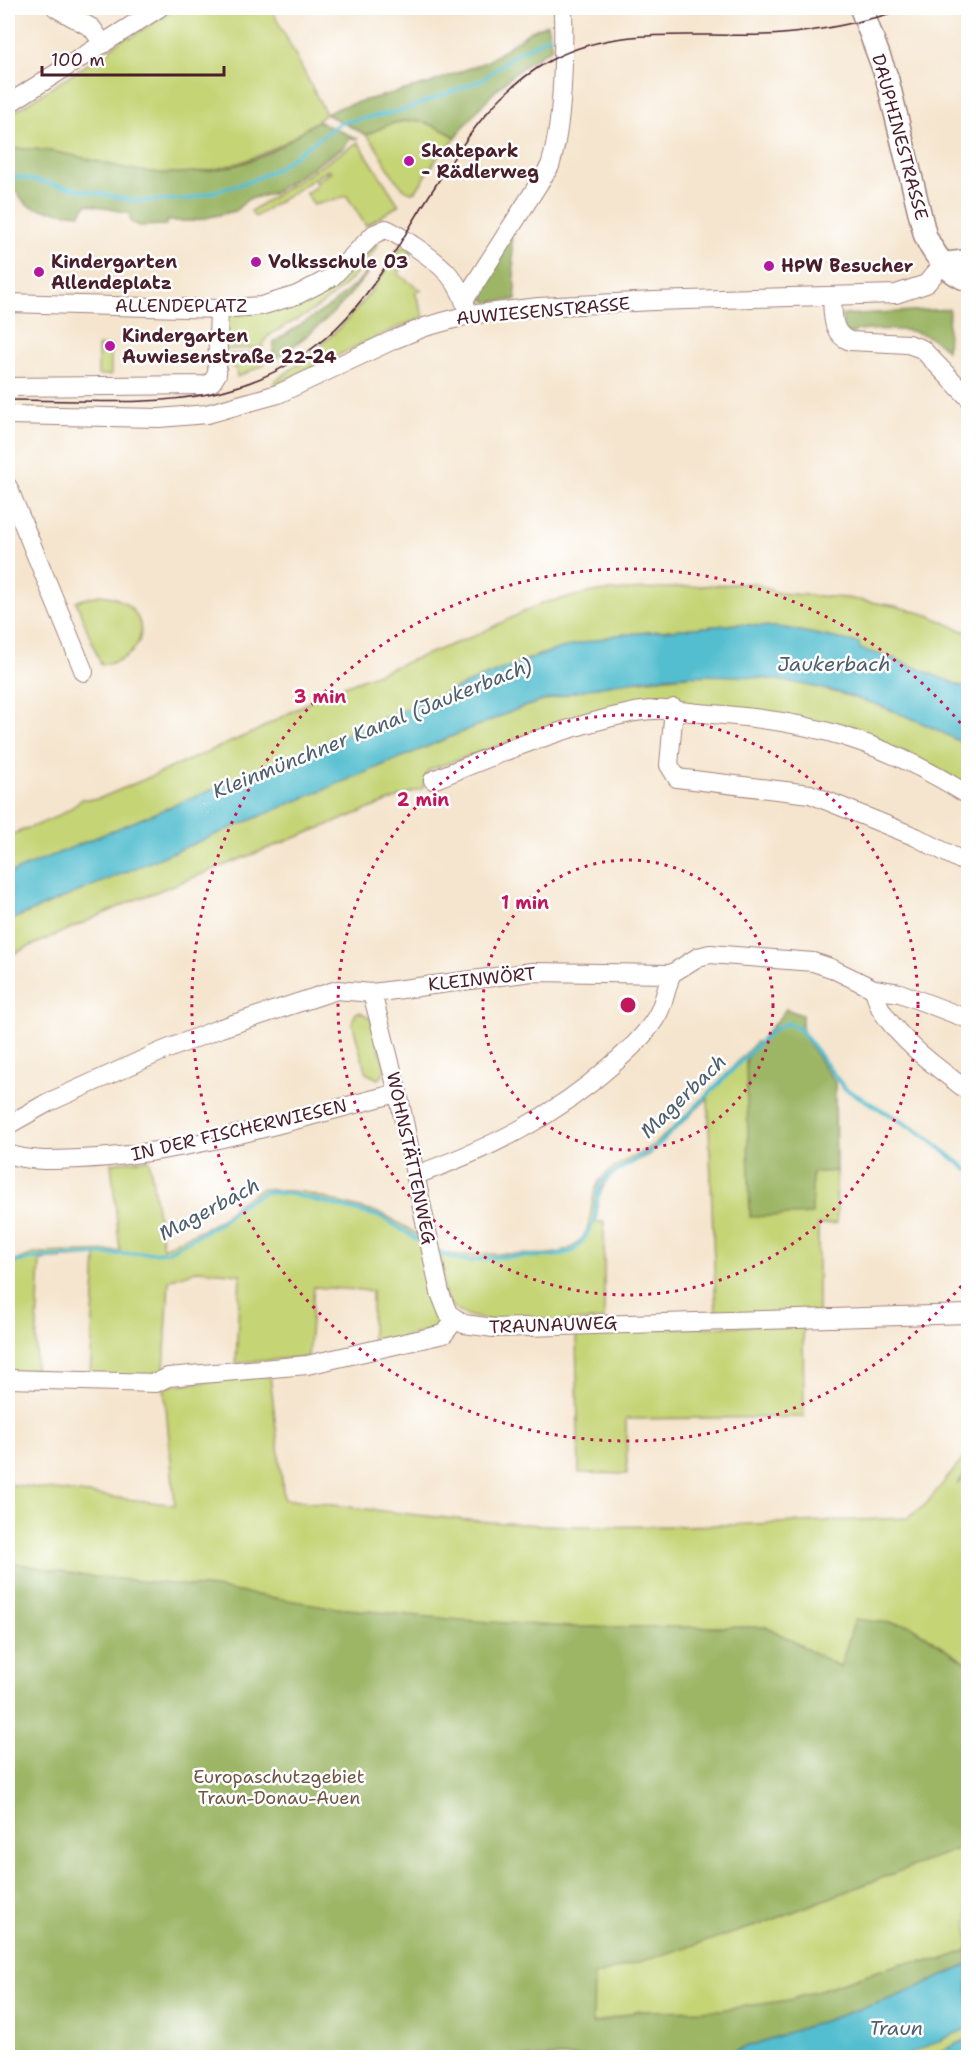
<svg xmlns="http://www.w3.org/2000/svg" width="976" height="2065" font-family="'Shantell Sans',sans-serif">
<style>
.green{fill:#c5d475;stroke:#887a50;stroke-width:1.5}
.forest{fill:#9cb666;stroke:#736a48;stroke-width:1.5}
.water{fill:#53becf;stroke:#4e6e7d;stroke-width:1.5}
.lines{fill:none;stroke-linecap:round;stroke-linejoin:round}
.stream{stroke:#53becf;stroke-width:4}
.minor-casing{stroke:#a0827c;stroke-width:20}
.major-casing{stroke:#a0827c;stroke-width:25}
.minor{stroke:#fff;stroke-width:18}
.major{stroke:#fff;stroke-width:22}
.tram{stroke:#4a1f2b;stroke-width:1.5}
.ring{fill:none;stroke:#c2185b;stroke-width:3;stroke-dasharray:3 6}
.poi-dot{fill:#b5179e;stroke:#fff;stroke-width:2}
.labels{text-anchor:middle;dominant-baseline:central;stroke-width:5;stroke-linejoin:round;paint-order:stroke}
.street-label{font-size:18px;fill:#4a1f2b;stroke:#fff}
.poi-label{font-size:18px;font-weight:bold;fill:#4a1f2b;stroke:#fff;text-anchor:start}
.park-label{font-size:18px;fill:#6f5541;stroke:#fff}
.water-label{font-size:20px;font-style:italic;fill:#4e5f6d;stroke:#fff}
.centre{fill:#c2185b;stroke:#fff;stroke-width:3}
.ring-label{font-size:18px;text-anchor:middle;font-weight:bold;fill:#c2185b;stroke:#fff;stroke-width:5;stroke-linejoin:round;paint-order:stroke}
</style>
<rect width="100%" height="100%" fill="#fff"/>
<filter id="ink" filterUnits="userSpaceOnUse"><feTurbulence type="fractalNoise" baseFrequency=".0167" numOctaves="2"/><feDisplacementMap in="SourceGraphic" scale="12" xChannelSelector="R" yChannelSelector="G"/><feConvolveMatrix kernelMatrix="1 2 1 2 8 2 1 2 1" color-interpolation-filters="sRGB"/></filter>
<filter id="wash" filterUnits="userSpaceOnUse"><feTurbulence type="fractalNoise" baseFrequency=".008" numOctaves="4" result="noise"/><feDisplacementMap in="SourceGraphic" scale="24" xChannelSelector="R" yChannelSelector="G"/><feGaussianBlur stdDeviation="1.35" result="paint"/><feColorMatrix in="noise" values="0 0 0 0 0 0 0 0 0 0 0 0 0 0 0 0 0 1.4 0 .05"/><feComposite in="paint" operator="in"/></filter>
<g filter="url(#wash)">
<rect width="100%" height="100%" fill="#f5e5ce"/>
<!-- green -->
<g class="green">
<path d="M 176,8 L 271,8 L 326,114 C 269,161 198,185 125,168 C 86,160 47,146 8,149 L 8,116 L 96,59 L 128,35 L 130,38 Z"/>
<path d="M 412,120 L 427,121 L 456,137 L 448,149 L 444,147 L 416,191 L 411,192 C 392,187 382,148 366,135 L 385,125 Z"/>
<polygon points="358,142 399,205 366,226 347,196 314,205 306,193 317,186 315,182 331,172 329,169 255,217 251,211"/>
<path d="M 378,241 C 379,245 372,253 368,259 C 346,288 318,310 285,326 C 276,332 264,335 263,347 L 223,350 L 224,312 L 343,277 Z"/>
<path d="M 402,245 L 413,251 L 398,274 L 421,290 L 415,292 L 424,317 L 394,329 L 275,385 L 274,382 C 333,340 365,306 402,245 Z"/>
<rect x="98" y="346" width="13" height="29"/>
<polygon points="250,353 251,355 262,355 264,365 237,377 236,369 222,361 222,355"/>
<path d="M 754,583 L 778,593 L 846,598 L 895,606 L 928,615 L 968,633 L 968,689 L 889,657 L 859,649 L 858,643 L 785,628 L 738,624 L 617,635 L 538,655 L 8,874 L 8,836 C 32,826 63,818 82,799 L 98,799 L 129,786 L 256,731 L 324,694 L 474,636 L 542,603 L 593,592 Z"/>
<path d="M 100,595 C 148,598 160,657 101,665 L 76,601 Z"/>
<path d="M 704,674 C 796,675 888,701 968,746 L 968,786 L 906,752 L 670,702 L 553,727 L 428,770 L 423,788 L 130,902 L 8,956 L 8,921 L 520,708 L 595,686 Z"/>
<polygon points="360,1012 371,1018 385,1068 384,1074 378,1079 366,1073 352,1022 356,1013"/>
<path d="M 757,1041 L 746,1061 L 812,1172 L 836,1171 L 837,1223 L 818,1225 L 818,1313 L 716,1317 L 708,1098 L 650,1154 L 616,1172 L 606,1181 L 598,1198 L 596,1222 L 604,1222 L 604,1320 C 570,1320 464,1334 447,1300 C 441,1288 442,1267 441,1253 C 462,1257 479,1254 499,1254 C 521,1253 546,1258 567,1250 C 600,1236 585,1198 601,1179 C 615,1163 638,1157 654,1144 C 692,1114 724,1076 757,1041 Z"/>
<polygon points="149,1159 163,1248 209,1226 222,1219 238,1203 261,1189 302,1192 385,1215 422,1237 442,1318 438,1328 372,1345 372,1291 314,1287 308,1357 236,1363 240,1274 198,1270 169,1280 164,1371 158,1378 90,1378 96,1256 40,1260 35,1374 8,1374 8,1263 37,1253 120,1251 111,1163"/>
<polygon points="803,1324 804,1417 626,1419 627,1474 579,1473 576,1331"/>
<path d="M 270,1375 L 284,1499 C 382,1511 480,1525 579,1526 C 689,1528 798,1522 908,1518 L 925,1505 L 968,1453 L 968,1468 L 957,1485 L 964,1478 L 968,1481 L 968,2057 L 8,2058 L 8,1484 L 175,1505 L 164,1386 Z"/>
</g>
<!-- forest -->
<g class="forest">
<path d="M 547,24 L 552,48 C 512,70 483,101 456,137 C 417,116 407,115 366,135 L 326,114 L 343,106 L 428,84 L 488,61 L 531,31 Z"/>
<path d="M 317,121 L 358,139 L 350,138 L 344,147 L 272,194 L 248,199 L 235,211 L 193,221 L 167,221 L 166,225 L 140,226 L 131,222 L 129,213 L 87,204 L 80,214 C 69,213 37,211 28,205 C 20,199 17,190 8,185 L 8,149 C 47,146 86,159 124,168 C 167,178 228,173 268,153 C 285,145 301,131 317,121 Z"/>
<polygon points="511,234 516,300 486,302 479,288"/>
<path d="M 375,262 C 347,304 314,333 272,361 L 274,342 L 330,306 L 358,282 Z"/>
<path d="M 949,309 L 947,350 C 920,324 892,330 857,330 L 853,334 L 844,331 L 842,315 Z"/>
<path d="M 786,1009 L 802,1015 L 802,1028 L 808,1043 L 835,1082 L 836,1171 L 812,1173 L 812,1214 L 750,1217 L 746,1061 C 756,1041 773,1028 786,1009 Z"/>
<polygon points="8,1562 86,1576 214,1588 337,1608 461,1620 571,1627 767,1627 840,1667 855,1619 909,1625 968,1663 968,1845 759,1925 594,1976 593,2024 638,2011 719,2010 789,2000 902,1963 941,1960 968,1950 968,1965 893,1998 716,2057 8,2057"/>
</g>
<!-- water -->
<g class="water">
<path d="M 738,624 L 785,628 L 859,643 L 860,649 L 889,657 L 966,688 L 968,689 L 968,746 C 822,665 677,655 520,708 L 8,921 L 8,874 L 505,668 L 561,648 L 617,635 Z"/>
<polygon points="968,1965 968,2028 903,2057 716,2057 893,1998"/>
<polygon points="968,2039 968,2057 927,2057"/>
</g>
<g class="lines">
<!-- stream -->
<g class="stream">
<polyline points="8,175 135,201 189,199 251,181 276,169 340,123 401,111 482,80 513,56 550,36"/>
<polyline points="437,1251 452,1258 469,1261 497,1257 555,1256 573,1251 581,1243 594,1221 598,1192 604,1179 656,1147 756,1046 773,1030 787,1023 800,1029 844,1088 921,1133 968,1170"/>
<polyline points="8,1268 13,1262 42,1257 167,1252 220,1223 240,1205 265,1192 291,1194 382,1217 423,1243"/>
</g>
</g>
</g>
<g filter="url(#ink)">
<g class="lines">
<!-- minor casing -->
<g class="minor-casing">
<g id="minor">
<polyline points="56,8 92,28 103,44"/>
<polyline points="8,104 159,8"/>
<path d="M 832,297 C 833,314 831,334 850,341 L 908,344 L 922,349 L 968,397"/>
<path d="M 465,299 L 550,166 C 564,122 564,54 563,8"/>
<path d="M 8,303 L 219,309 L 261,306 L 297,295 L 332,277 L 374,234 L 386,229 C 396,233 405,240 414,246 C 441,264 462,281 468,315"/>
<polyline points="8,387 205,385 212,382 217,374 219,309"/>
<polyline points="8,415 159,418 207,414 278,394 393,340 425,327 468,315 539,307 654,301 896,294 926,284 943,264"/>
<polyline points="8,487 84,672"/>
<polyline points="674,708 669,765 677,778 810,794 916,837 968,864"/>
<path d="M 433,780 C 499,753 565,726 635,712 C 667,707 682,712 712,714 C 812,721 883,741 968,795"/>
<path d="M 874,989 C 876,996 878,1005 882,1011 C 902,1043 939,1069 968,1091"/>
<polyline points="372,993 398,1093 440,1293 448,1313 456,1319"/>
<polyline points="8,1125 47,1103 160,1052 221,1028 337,990 372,993 532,972 671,974 698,957 710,954 813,962 831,968 874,989 900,993 968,1019"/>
<path d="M 8,1154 C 30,1162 56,1160 80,1159 C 188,1154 293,1119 398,1093"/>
<path d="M 416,1175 C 489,1149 554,1117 612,1065 C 629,1050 647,1034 658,1014 C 664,1002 667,987 671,974"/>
<polyline points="8,1379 156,1383 168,1377 307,1365 444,1334 456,1319 464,1324 494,1328 968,1314"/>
</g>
</g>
<!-- major casing -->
<g class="major-casing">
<g id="major">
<path d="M 861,8 L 887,78 L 925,235 C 934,256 947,272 968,280"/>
<polyline points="943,264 968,261"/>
</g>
</g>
<!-- minor -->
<use href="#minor" class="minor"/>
<!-- major -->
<use href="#major" class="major"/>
<!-- tram -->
<path class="tram" d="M 8,400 C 134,400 252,420 347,317 C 382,279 406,231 434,188 C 466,138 497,89 551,60 C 622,22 705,40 782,34 C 827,31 869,19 913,8"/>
</g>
</g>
<!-- distance rings -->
<g class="ring">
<circle cx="628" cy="1005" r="145"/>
<circle cx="628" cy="1005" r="290"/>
<path d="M967 1279A436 436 0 1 1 967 731"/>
</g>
<!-- markers -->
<g class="poi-dot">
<circle cx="409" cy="161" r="6"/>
<circle cx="256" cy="262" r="6"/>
<circle cx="769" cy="266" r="6"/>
<circle cx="39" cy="272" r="6"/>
<circle cx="110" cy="346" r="6"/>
</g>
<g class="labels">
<!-- street labels -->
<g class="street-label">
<text transform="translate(900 137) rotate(75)">DAUPHINESTRASSE</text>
<text x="181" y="306">ALLENDEPLATZ</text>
<text transform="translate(543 311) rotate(-5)">AUWIESENSTRASSE</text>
<text transform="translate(482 979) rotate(-6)">KLEINWÖRT</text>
<text transform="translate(239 1130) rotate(-13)">IN DER FISCHERWIESEN</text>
<text transform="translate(411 1158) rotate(78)">WOHNSTÄTTENWEG</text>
<text transform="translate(553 1325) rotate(-2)">TRAUNAUWEG</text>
</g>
<!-- poi labels -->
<g class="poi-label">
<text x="421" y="151">Skatepark<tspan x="421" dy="21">- Rädlerweg</tspan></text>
<text x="51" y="262">Kindergarten<tspan x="51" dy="21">Allendeplatz</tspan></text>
<text x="268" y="262">Volksschule 03</text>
<text x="781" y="266">HPW Besucher</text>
<text x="122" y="336">Kindergarten<tspan x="122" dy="21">Auwiesenstraße 22-24</tspan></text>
</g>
<!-- park labels -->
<g class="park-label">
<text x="279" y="1777">Europaschutzgebiet<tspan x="279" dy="21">Traun-Donau-Auen</tspan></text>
</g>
<!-- water labels -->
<g class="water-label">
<text x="834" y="664">Jaukerbach</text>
<text transform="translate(372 728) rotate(-22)">Kleinmünchner Kanal (Jaukerbach)</text>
<text transform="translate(683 1096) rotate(-44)">Magerbach</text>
<text transform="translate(209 1209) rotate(-28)">Magerbach</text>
<text x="896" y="2028">Traun</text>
</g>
</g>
<circle cx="628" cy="1005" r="9" class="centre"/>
<g class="ring-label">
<text x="320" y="703">3 min</text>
<text x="423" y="806">2 min</text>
<text x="525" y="909">1 min</text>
</g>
<!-- margin -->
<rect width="976" height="2065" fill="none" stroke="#fff" stroke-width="30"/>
<!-- scale -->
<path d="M42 66v9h182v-9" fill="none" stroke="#4a1f2b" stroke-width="3"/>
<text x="51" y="66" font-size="18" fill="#4a1f2b" stroke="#ffffff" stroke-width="4.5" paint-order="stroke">100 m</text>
</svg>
